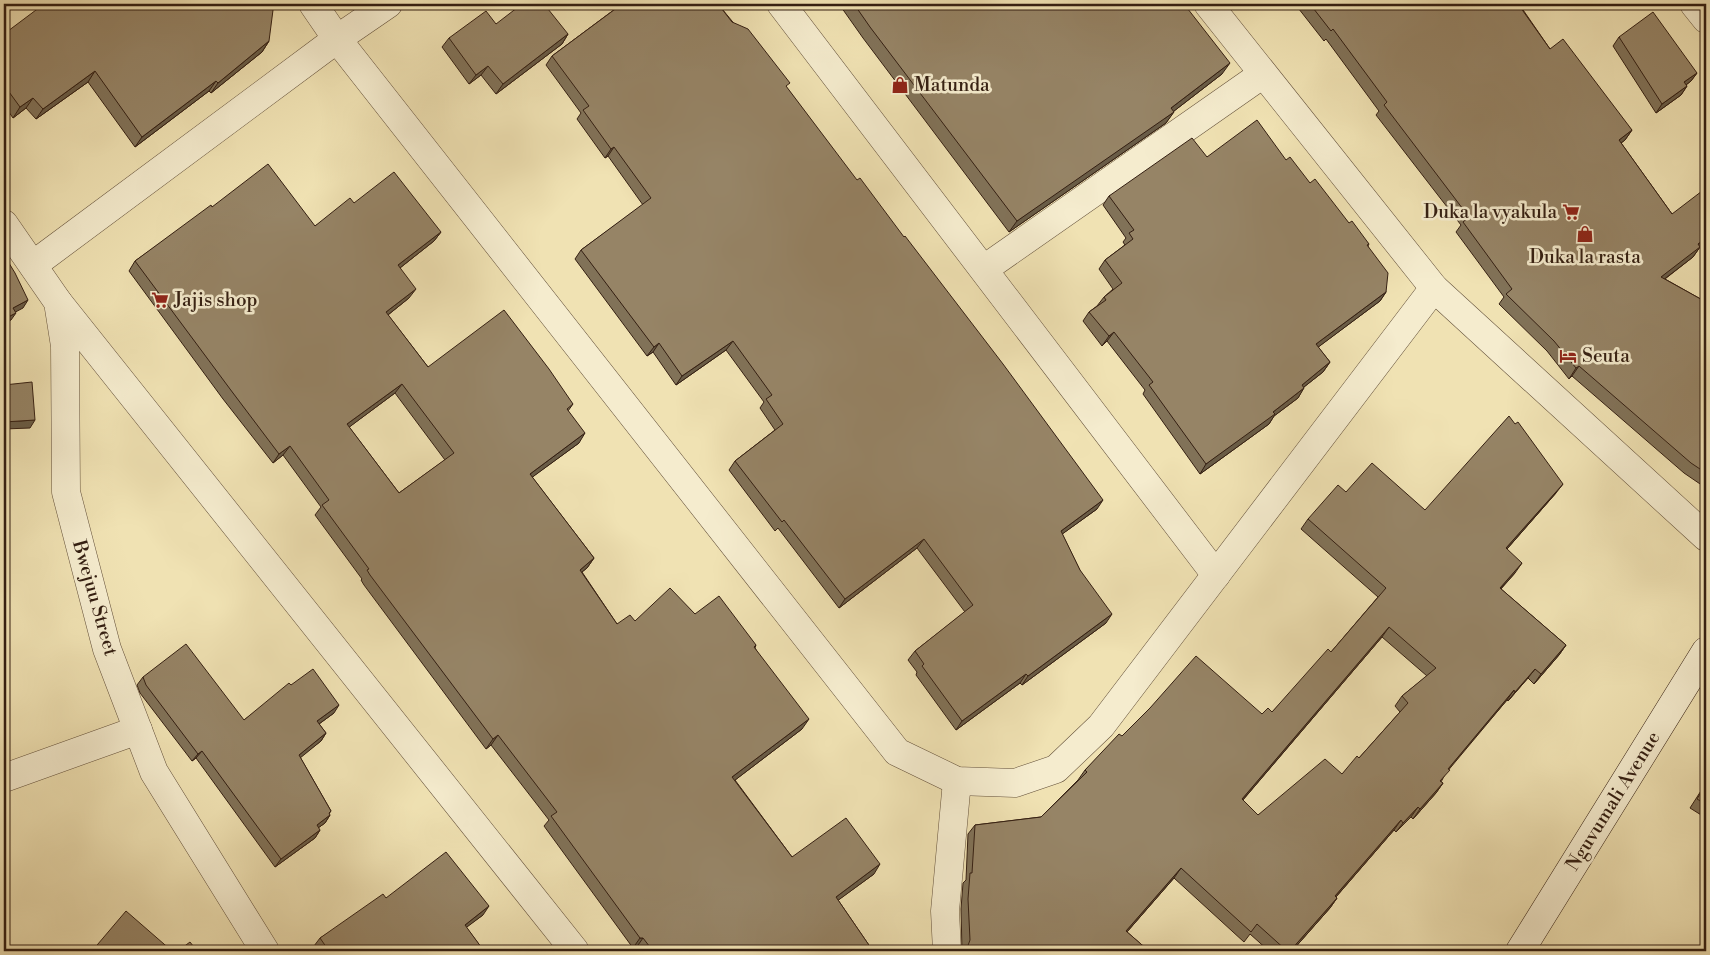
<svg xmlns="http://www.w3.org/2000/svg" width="1710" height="955" font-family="'Libre Bodoni',serif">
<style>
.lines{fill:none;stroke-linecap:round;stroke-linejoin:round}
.street-casing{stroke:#63503a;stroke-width:29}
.secondary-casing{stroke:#341f12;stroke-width:29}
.street{stroke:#f5ecce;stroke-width:28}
.secondary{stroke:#f5ecce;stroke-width:28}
.wall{fill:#817258;stroke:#341f12;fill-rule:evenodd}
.shaded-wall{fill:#695c47;stroke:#341f12}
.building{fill:#968466;stroke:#341f12;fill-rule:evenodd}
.labels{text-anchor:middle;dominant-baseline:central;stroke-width:5;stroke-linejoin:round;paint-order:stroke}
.poi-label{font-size:19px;fill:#341f12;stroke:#f5ecce;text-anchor:start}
.street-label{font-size:19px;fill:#341f12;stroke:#f5ecce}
</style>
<rect width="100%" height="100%" fill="#f0e2b3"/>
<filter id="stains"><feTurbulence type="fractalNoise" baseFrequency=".004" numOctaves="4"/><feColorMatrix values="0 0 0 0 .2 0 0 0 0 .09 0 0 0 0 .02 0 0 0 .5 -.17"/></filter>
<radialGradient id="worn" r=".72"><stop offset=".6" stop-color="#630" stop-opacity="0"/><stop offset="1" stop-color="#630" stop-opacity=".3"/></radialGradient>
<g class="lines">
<!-- street casing -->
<g class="street-casing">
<g id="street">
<polyline points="313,4 337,39 897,752 957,781 1015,783 1056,769 1101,726 1434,288"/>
<polyline points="781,4 1216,575"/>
<polyline points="1208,4 1434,288 1706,537"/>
<polyline points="1694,4 1706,19"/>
<polyline points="4,224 58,302 65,346 66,492 107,649 154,772 265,951"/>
<polyline points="33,265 337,39 388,4"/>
<polyline points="984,269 1263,74"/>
<polyline points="58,302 575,951"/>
<polyline points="4,778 138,730"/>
<polyline points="947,951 945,911 957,781"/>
</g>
</g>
<!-- secondary casing -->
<g class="secondary-casing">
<polyline id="secondary" points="1520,951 1706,651"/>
</g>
<!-- street -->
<use href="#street" class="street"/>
<!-- secondary -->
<use href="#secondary" class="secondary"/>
</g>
<!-- wall -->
<g class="wall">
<polygon points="610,4 718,4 787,88 1097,509 1062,534 1106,623 1022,685 1020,683 956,730 916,675 917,672 908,660 915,651 965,612 917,548 839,608 778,528 775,531 729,470 735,461 775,430 760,408 764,402 726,350 676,385 653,352 647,356 575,259 581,250 643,205 608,156 605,158 577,119 581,113 546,65 552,56 615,9"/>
<polygon points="839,4 1184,4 1222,74 1174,111 1166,123 1009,232 863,38"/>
<polygon points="1295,4 1520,4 1519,4 1550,49 1632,130 1625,140 1621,143 1672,214 1700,247 1693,257 1665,279 1706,302 1706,488 1684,473 1572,376 1569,379 1547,351 1499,304 1504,297 1456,232 1461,225 1376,115 1379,111 1326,39 1324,41"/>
<polygon points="496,24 568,34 562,44 496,94 481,75 469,84 442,47 449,38"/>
<polygon points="4,34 269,41 262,52 211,93 209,91 135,147 88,82 36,119 26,108 13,118 4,105"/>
<polygon points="1619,37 1697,73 1691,81 1686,85 1687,86 1681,95 1656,113 1613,46"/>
<polygon points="1207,157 1286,160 1310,183 1369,244 1368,246 1386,292 1380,301 1318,347 1330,362 1323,372 1304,387 1298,398 1274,416 1269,424 1200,474 1143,394 1145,390 1107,341 1102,346 1083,321 1089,312 1097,306 1104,297 1113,289 1099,269 1105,260 1125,245 1123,242 1126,238 1103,205 1109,196"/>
<path d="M 354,203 L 441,232 L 434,241 L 400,268 L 409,298 L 388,315 L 428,367 L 573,404 L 568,411 L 579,443 L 532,477 L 594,558 L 587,568 L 582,572 L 617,624 L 635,621 L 695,614 L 756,645 L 755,648 L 802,729 L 735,780 L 792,857 L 874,874 L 838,900 L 873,951 L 639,951 L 636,948 L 633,948 L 544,826 L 549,820 L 491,745 L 486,749 L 364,585 L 361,580 L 362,579 L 315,515 L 321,507 L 283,455 L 273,463 L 223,399 L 129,271 L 135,261 L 212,207 L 315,226 ZM 395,393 L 445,460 L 399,493 L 349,427 Z"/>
<path d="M 1346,492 L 1425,510 L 1556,493 L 1507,549 L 1515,573 L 1501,589 L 1566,645 L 1559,655 L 1534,684 L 1528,678 L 1508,701 L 1507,700 L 1448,769 L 1441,782 L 1443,783 L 1436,793 L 1413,819 L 1411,817 L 1396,832 L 1394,830 L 1336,897 L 1337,898 L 1330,908 L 1292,951 L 1269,951 L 1250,934 L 1244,942 L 1174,878 L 1127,932 L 1149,951 L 962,951 L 961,909 L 963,883 L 966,880 L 968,834 L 975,825 L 1041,817 L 1078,780 L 1085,770 L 1122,736 L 1272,712 L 1331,652 L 1378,597 L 1301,529 L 1308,519 ZM 1382,637 L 1427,676 L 1402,696 L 1395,706 L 1400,712 L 1359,758 L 1342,774 L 1258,815 L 1243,800 Z"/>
<polygon points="143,677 244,720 291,685 334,713 319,724 326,733 321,741 300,757 331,811 329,814 330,815 325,823 318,828 320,830 315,838 275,867 196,758 192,761 140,693 137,685"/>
<polygon points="1706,783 1706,818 1690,808"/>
<polygon points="386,898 483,915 466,927 484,951 318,951 314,946 320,938"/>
</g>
<!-- shaded-wall -->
<g class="shaded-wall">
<polygon points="568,34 562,44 496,94 503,84"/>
<polygon points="269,41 262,52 211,93 218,83"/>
<polygon points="1230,63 1222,74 1165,118 1174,112 1166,123 1009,232 1017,221 1171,108"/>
<polygon points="488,66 481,75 469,84 476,75"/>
<polygon points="95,71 88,82 36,119 43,109"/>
<polygon points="1697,73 1691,81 1678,91 1684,82"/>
<polygon points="216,81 209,91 135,147 142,137"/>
<polygon points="1687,86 1681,95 1656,113 1662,104"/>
<polygon points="33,98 26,108 13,118 20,107"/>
<polygon points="1632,130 1625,140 1612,150 1619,140"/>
<polygon points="614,147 608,156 605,158 611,149"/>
<polygon points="441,232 434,241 391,275 398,265"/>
<polygon points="1706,238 1706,243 1700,247 1693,257 1654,287 1661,277 1698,244"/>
<polygon points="416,289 409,298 379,322 386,312"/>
<polygon points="1386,292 1380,301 1309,354 1316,344"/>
<polygon points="28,300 23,308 8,316 13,308"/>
<polygon points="16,313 11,320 4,324 4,319"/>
<polygon points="1114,332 1107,341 1102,346 1109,336"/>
<polygon points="733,341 726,350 676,385 682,376"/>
<polygon points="659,343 653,352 647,356 654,347"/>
<polygon points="1330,362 1323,372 1295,394 1302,385"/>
<polygon points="1579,366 1572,376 1569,379 1576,368"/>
<polygon points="402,384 395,393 340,434 347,424"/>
<polygon points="1304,388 1298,398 1274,416 1269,424 1200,474 1206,464"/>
<polygon points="35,420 30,428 4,429 4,422"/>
<polygon points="585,433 579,443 523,484 530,474"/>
<polygon points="290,446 283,455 273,463 279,454"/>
<polygon points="1563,484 1556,493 1499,558 1506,548"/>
<polygon points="1103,500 1097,509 1054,540 1061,531"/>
<polygon points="924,539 917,548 839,608 845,599"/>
<polygon points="594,558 587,568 573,579 580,570"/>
<polygon points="1522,563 1515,573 1493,597 1500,588"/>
<polygon points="1112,614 1106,623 1022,685 1028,676"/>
<polygon points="1389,627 1382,637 1235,809 1242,799"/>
<polygon points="1566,645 1559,655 1534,684 1541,674"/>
<polygon points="1535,669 1528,678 1508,701 1515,692"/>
<polygon points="1026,674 1020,683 956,730 962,721"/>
<polygon points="1514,690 1507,700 1441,779 1448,769"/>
<polygon points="339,705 334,713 312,729 317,721"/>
<polygon points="809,719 802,729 726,787 732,777"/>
<polygon points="326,733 321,741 294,763 299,755"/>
<polygon points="498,735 491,745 486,749 493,739"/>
<polygon points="202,751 196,758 192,761 198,754"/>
<polygon points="1443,783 1436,793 1413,819 1420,809"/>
<polygon points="1418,807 1411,817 1396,832 1403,823"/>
<polygon points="330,815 325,823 311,833 317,825"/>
<polygon points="1401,820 1394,830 1328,906 1335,896"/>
<polygon points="320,830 315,838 275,867 281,859"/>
<polygon points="880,864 874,874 829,907 836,897"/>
<polygon points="1181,868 1174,878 1119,941 1126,931"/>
<polygon points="1337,898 1330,908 1292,951 1290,951"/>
<polygon points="489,906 483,915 459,933 465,925"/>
<polygon points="640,938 643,938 636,948 633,948"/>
</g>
<!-- building -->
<g class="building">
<polygon points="44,4 272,4 273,10 269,41 218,83 216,81 142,137 95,71 43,109 33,98 20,107 4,85 4,34"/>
<polygon points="522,4 544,4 568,34 503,84 488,66 476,75 449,38 486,11 496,24"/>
<polygon points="622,4 718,4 732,22 748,29 790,83 786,86 857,180 860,178 904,237 905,236 1003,364 1103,500 1061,531 1080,570 1112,614 1028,676 1026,674 962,721 922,666 924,664 915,651 973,605 924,539 845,599 784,520 782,522 735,461 783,424 766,399 772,395 733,341 682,376 659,343 654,347 581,250 651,198 614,147 611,149 583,110 589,106 552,56"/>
<polygon points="854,4 1184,4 1230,63 1171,108 1174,112 1017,221 870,27"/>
<polygon points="1310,4 1518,4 1550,49 1563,39 1632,130 1619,140 1672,214 1706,188 1706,238 1698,244 1700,247 1661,277 1706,302 1706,473 1691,463 1579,366 1576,368 1554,341 1506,294 1512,289 1463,222 1469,217 1384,105 1387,102 1333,29 1331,31"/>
<polygon points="1653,12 1697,73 1684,82 1687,86 1662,104 1619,37"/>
<polygon points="1257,120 1286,160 1290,157 1310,183 1315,179 1349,223 1352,221 1369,244 1367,245 1388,273 1386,292 1316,344 1330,362 1302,385 1304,388 1273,412 1275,414 1206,464 1149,385 1153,382 1114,332 1109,336 1089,312 1106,300 1104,297 1122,283 1105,260 1133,239 1129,233 1134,230 1109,196 1192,138 1207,157"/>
<path d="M 268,164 L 315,226 L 350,198 L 354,203 L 394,172 L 441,232 L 398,265 L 416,289 L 386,312 L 428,367 L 504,310 L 549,369 L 573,404 L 567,409 L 585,433 L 530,474 L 594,558 L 580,570 L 617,624 L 630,615 L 635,621 L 670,588 L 695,614 L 719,596 L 756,645 L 754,647 L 809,719 L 732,777 L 792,857 L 846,818 L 880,864 L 836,897 L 873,951 L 653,951 L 643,938 L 640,938 L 551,816 L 557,812 L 498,735 L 493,739 L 370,575 L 367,570 L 369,569 L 322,505 L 329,500 L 290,446 L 279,454 L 230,389 L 135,261 L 211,205 L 212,207 ZM 402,384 L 454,453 L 399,493 L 347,424 Z"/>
<polygon points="4,255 15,273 28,300 13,308 16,313 4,319"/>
<polygon points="32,382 35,420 4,422 4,385"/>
<path d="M 1509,416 L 1515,424 L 1518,422 L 1563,484 L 1506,548 L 1522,563 L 1500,588 L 1566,645 L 1541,674 L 1535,669 L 1515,692 L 1514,690 L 1448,769 L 1450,770 L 1440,781 L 1443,783 L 1420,809 L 1418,807 L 1403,823 L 1401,820 L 1335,896 L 1337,898 L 1290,951 L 1287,951 L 1257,924 L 1251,932 L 1181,868 L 1126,931 L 1149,951 L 966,951 L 970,940 L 968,899 L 970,873 L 972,873 L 975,825 L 1041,817 L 1087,772 L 1085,770 L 1119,734 L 1122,736 L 1150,708 L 1196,656 L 1262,714 L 1268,708 L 1272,712 L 1328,649 L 1331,652 L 1386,588 L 1308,519 L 1338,485 L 1346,492 L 1372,463 L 1425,510 ZM 1389,627 L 1436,668 L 1402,696 L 1408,703 L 1359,758 L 1357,756 L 1342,774 L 1325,759 L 1258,815 L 1242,799 Z"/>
<polygon points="186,644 244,720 289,683 291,685 313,669 339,705 317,721 326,733 299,755 331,811 329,813 330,815 317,825 320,830 281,859 202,751 198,754 146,685 143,677"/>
<polygon points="1706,784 1706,804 1697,799"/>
<polygon points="446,852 489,906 465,925 484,951 329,951 320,938 383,894 386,898"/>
<polygon points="126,911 172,951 92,951"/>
<polygon points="190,942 197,951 178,951"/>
<polygon points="1706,943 1706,951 1697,951"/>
</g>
<!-- icons -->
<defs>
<g id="shop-bare" transform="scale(1.35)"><path d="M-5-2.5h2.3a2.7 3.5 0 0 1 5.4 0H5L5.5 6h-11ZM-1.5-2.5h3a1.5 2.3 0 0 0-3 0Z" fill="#8f2418" stroke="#f5ecce" stroke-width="2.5" paint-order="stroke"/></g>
<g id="supermarket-bare" transform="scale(1.35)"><path d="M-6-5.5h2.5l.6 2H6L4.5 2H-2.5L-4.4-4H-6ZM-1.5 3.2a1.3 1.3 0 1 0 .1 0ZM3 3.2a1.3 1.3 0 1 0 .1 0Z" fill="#8f2418" stroke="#f5ecce" stroke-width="2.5" paint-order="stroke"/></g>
<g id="hotel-bare" transform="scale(1.35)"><path d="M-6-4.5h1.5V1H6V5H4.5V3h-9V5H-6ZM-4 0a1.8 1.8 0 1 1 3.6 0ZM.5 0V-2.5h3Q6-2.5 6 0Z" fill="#8f2418" stroke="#f5ecce" stroke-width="2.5" paint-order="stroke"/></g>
</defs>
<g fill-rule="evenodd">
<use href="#shop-bare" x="900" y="85"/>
<use href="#supermarket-bare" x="1571" y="212"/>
<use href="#shop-bare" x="1585" y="234"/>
<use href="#supermarket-bare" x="160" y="300"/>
<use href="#hotel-bare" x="1568" y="356"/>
</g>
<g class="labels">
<!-- poi labels -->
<g class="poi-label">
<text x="914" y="85">Matunda</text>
<text x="1557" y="212" text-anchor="end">Duka la vyakula</text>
<text x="1585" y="257" text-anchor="middle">Duka la rasta</text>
<text x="174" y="300">Jajis shop</text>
<text x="1582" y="356">Seuta</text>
</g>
<!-- street labels -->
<g class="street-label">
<text transform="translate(95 598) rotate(74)">Bwejuu Street</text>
<text transform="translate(1613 801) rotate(-58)">Nguvumali Avenue</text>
</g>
</g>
<!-- margin -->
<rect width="1710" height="955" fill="none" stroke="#f0e2b3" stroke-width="20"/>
<rect x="5" y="5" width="1700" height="945" fill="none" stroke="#341f12" stroke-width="2.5"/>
<rect x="10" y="10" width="1690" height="935" fill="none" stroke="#341f12"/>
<rect width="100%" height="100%" filter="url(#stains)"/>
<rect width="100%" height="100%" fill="url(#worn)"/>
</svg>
